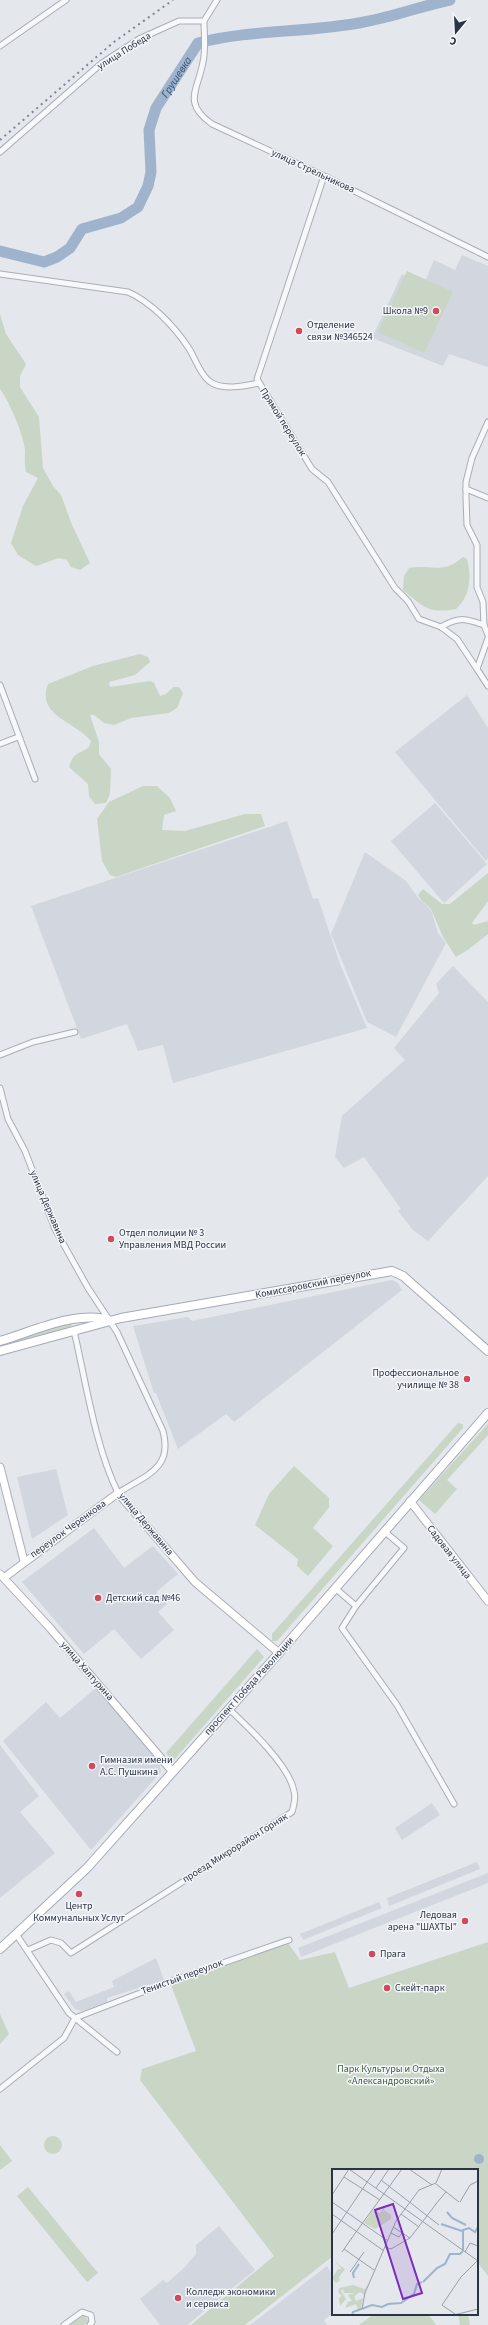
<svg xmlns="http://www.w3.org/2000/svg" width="488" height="2325" font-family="'Source Sans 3',sans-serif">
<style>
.built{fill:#d2d6de}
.green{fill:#c9d6c5}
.water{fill:#9fb4cc}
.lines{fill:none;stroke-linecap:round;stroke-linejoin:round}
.river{stroke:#9fb4cc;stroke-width:11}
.street-casing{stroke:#a9aeb7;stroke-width:7}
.secondary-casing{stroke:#a9aeb7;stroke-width:9}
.primary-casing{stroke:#a3abb8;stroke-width:10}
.street{stroke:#f7f8fa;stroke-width:5}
.secondary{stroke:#fff;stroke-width:7}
.primary{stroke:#fff;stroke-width:8}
.rail{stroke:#7d8696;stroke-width:2;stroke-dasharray:2 4;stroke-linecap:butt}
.poi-dot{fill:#d1495b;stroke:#f4f6f9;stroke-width:1.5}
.labels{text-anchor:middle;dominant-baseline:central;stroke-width:3;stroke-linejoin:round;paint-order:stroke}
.street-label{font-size:10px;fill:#2b3445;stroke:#f4f6f9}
.poi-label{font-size:10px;fill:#2b3445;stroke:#f4f6f9;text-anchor:start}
.park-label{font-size:10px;fill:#3f6138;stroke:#f4f6f9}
.water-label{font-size:11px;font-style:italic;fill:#34527a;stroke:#f4f6f9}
.inset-river{fill:none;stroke:#9fb4cc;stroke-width:2}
.inset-road{fill:none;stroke:#9a9fa9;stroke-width:1}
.view{fill:#7b2cbf;fill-opacity:0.15;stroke:#7b2cbf;stroke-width:2}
.inset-edge{fill:none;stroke:#2b3445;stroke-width:2}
</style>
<rect width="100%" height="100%" fill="#e4e7ec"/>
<!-- built -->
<g class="built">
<polygon points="462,255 488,266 488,367 449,354 443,366 372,338 402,274 424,284 434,260 455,270"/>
<polygon points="467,695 488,728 488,858 486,861 395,752"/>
<polygon points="435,803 487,864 444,903 391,841"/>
<polygon points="287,821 313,899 318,898 340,964 367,1028 173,1083 163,1045 138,1051 127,1024 81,1039 31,906"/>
<polygon points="365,852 406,881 419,899 431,910 438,933 446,943 396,1037 367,1022 331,934"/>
<polygon points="453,966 488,1002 488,1176 428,1241 413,1230 398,1211 401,1209 364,1157 344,1168 335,1157 342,1116 405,1060 394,1048 439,993 436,984"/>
<polygon points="392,1280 398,1283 402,1290 234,1422 226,1414 178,1449 156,1393 154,1393 133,1326 188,1317 192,1321"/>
<polygon points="56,1469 68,1515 32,1539 17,1477"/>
<polygon points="94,1528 124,1568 153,1546 178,1574 156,1592 167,1604 158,1612 174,1630 141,1659 114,1629 84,1654 22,1582"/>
<polygon points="96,1688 159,1760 161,1772 91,1850 3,1741 46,1702 60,1718"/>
<polygon points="0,1745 39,1796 20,1812 55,1853 0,1898"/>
<polygon points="432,1803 440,1815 402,1840 395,1828"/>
<polygon points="477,1862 480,1869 389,1906 387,1898"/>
<polygon points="488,1873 488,1883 301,1957 298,1948"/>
<polygon points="379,1902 382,1908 303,1940 300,1934"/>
<polygon points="156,1958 164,1980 107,1998 107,2002 82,2011 75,2009 64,1994 69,1991 76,2002 114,1987 112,1981"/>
<polygon points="219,2226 255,2270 187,2325 160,2325 140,2299 163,2280 167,2283 184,2268 196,2254 196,2245"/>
<polygon points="327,2266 333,2276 333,2313 324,2320 327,2325 250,2325"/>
</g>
<!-- green -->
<g class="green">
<polygon points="407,271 453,292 424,353 378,332"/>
<path d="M 0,314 L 6,334 L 26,364 L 20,376 L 20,387 L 39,417 L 43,468 L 53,486 L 61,495 L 72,525 L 90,563 L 80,570 L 71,567 L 67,560 L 59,558 L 36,566 L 18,555 L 11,543 L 23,506 L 38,478 L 26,472 C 24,464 25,458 25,450 C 23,433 10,403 0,389 Z"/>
<path d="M 463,557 L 467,559 C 472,576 470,597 456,609 C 428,614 424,607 403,590 L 404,576 L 409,568 C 430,564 443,575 463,557 Z"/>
<path d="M 140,654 L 148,657 L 150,662 L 135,675 L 109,682 L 110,687 L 150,681 L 154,683 L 160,696 L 166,694 L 173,687 L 179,687 L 183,693 L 177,708 L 169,713 L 131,718 L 114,725 L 104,723 L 94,715 L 90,715 L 99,742 L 99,754 L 111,769 L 110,794 L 106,803 L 95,804 L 89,796 L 88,784 L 69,767 C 74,751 77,756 89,747 L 91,741 C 75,721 36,716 48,684 L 93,666 Z"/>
<polygon points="143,786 157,786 170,798 176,811 164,815 162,830 185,831 245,814 261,814 265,826 116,877 110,875 102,861 97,819 109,802"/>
<polygon points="488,873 488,901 472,923 474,925 488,921 488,934 469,949 456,957 443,937 431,909 422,901 418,895 423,889 442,904 450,904"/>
<polygon points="71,1323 72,1328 0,1348 0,1343"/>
<polygon points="458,1423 463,1424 463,1428 277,1641 272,1641 272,1634"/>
<polygon points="488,1424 488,1435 447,1480 457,1489 435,1514 419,1500"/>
<polygon points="294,1466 329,1498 329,1507 313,1528 333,1546 308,1576 297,1566 298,1559 255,1525 269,1494"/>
<polygon points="257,1649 264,1657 173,1761 166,1753"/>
<polygon points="488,1942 488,2276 477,2262 477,2170 333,2170 333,2256 245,2325 191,2325 274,2256 140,2080 142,2069 196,2051 171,1985 288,1943 300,1960 335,1952 349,1988"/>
<polygon points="0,2014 9,2034 0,2044"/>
<circle cx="53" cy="2145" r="9"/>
<polygon points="0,2145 12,2161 0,2170"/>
<polygon points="28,2187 98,2273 87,2282 17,2196"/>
<polygon points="374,2314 428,2314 436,2325 359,2325"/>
<polygon points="458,2314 468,2314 470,2325 460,2325"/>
<polygon points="84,2315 89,2322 84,2325 70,2325"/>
</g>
<!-- water -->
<circle class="water" cx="479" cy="2159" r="5"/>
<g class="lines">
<!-- river -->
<path class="river" id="s1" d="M 0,251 L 44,262 L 57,257 L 70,248 L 82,229 L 121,218 L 138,207 L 148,186 L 151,172 L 149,130 L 156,108 L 198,43 C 252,29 309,33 364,22 C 393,17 421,6 450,0"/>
<!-- street casing -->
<g class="street-casing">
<g id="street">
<path d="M 204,21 C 204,34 206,49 203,62 C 198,90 182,103 212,124 L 324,176 L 488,257"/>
<polyline points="0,46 66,0"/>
<polyline points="0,152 102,63 139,39 179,21 204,21 217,0"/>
<polyline points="324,176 257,379 312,469 328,482 395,588 408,601 419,619 441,627 457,639 477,669"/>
<path d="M 0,274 L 128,292 C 151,302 174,326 188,347 C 195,357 199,373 209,381 C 221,391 245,386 259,383"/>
<polyline points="488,422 472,458 466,482 466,497 467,525 477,545 477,587 483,602 484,625 488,635"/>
<polyline points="466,489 488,498"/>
<path d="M 441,627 C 459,616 465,619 484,625"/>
<polyline points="488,638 477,669 488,686"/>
<polyline points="0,685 35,779"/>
<polyline points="0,744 18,737"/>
<polyline points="0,1055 33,1042 75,1032"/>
<path d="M 0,1088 L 8,1119 L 25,1151 L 55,1229 L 88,1288 L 117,1332 L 163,1431 C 173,1469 146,1475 118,1493 C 95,1446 86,1382 74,1331"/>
<polyline points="384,1531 404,1548 356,1606 342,1628 397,1705 454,1804"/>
<polyline points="335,1588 356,1606"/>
<polyline points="16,1934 69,2013 117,2052"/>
<path d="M 28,1950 L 51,1940 L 61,1943 L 71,1953 L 292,1812 C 294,1805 296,1797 294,1791 C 289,1765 248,1727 229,1709"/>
<polyline points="0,2089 64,2038 75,2018 174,1980 289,1940"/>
<polyline points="64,2325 82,2312 91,2315 92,2322 90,2325"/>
</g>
</g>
<!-- secondary casing -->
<g class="secondary-casing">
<g id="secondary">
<polyline points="0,1467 24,1561"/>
<polyline points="410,1501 488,1601"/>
<polyline points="0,1574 50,1628 172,1771"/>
<polyline points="5,1577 118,1493 195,1582 279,1653"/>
</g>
</g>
<!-- primary casing -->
<g class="primary-casing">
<g id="primary">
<path d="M 0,1341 C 34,1331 72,1312 107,1319"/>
<polyline points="0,1351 121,1318 392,1271 403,1276 488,1351"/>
<polyline points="0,1949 87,1868 279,1653 488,1413"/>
</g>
</g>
<!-- street -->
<use href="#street" class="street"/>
<!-- secondary -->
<use href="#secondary" class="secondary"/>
<!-- primary -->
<use href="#primary" class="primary"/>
<!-- rail -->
<polyline class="rail" points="0,140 114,42 173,0"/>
</g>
<!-- markers -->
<g class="poi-dot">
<circle cx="436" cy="311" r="4"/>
<circle cx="299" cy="331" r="4"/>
<circle cx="111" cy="1239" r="4"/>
<circle cx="467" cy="1379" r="4"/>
<circle cx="98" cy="1598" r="4"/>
<circle cx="92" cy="1766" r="4"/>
<circle cx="79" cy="1894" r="4"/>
<circle cx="465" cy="1921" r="4"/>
<circle cx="372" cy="1954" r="4"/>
<circle cx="387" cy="1988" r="4"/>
<circle cx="178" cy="2298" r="4"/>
</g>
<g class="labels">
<!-- street labels -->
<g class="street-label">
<text transform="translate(124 51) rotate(-32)">улица Победа</text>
<text transform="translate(313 171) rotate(25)">улица Стрельникова</text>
<text transform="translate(283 422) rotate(58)">Прямой переулок</text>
<text transform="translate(48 1207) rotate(67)">улица Державина</text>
<text transform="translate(313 1284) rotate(-11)">Комиссаровский переулок</text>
<text transform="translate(146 1524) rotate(50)">улица Державина</text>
<text transform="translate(68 1529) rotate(-36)">переулок Черенкова</text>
<text transform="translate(449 1552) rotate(52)">Садовая улица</text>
<text transform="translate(87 1671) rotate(49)">улица Халтурина</text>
<text transform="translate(249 1686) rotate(-48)">проспект Победа Революции</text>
<text transform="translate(235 1848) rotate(-32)">проезд Микрорайон Горняк</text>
<text transform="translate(182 1977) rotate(-20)">Тенистый переулок</text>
</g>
<!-- poi labels -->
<g class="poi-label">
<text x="428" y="311" text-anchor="end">Школа №9</text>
<text x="307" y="325">Отделение<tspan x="307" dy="12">связи №346524</tspan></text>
<text x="119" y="1233">Отдел полиции № 3<tspan x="119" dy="12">Управления МВД России</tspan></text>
<text x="459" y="1373" text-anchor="end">Профессиональное<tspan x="459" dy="12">училище № 38</tspan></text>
<text x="106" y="1598">Детский сад №46</text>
<text x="100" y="1760">Гимназия имени<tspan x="100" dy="12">А.С. Пушкина</tspan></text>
<text x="79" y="1906" text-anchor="middle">Центр<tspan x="79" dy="12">Коммунальных Услуг</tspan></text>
<text x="457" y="1915" text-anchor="end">Ледовая<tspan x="457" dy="12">арена "ШАХТЫ"</tspan></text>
<text x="380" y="1954">Прага</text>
<text x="395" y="1988">Скейт-парк</text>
<text x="186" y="2292">Колледж экономики<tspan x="186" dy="12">и сервиса</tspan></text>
</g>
<!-- park labels -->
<g class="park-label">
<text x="391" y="2069">Парк Культуры и Отдыха<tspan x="391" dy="12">«Александровский»</tspan></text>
</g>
<!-- water labels -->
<g class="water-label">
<text stroke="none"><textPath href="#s1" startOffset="298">Грушевка</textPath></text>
</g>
</g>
<!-- overview -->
<g transform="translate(332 2169)">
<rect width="146" height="146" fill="#e4e7ec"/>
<path d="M 53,37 L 52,41 L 59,46 L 59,50 L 43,60 L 32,54 L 41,41 L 48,44 ZM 3,93 L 13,100 L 7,108 L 8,111 L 4,114 L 0,109 L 6,100 L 10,100 ZM 37,112 L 32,126 L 28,123 L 22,127 L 24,132 L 31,129 L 29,139 L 23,142 L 26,140 L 24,135 L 13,139 L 16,133 L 20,132 L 16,126 L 23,124 L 12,124 L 11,120 L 9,122 L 14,130 L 8,137 L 7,129 L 10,127 L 6,123 L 7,119 L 21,116 L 33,120 Z" fill="#c9d6c5"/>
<path class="inset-river" d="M 115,43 L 120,49 L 134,56M 109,55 L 130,62M 131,81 L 131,61 L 137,59 L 143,63 L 146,58M 22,109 L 21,104 L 27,95M 91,113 L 105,99 L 113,95 L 118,85 L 128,85 L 131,82M 20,146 L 21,143 L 40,136 L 50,138 L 56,135 L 69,134 L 82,125 L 85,115 L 90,113"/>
<path class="inset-road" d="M 77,0 L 100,16M 12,8 L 48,31M 49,11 L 107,56M 104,15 L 127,33M 44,19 L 57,0M 0,26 L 17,0 L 146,92M 0,33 L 56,72M 128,33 L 138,16 L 146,12M 103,36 L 114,23M 0,45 L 52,82M 69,45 L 87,58M 61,58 L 78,69M 24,63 L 70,0M 59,64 L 67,68 L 70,64M 0,65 L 44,0M 53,78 L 59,80 L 78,69 L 104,35M 12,80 L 42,101M 10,83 L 24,63M 133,83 L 138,74 L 146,77M 18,103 L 32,83M 30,140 L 33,124 L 64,52 L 87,21 L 104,14 L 110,0M 123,145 L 110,136 L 129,108 L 145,92M 122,146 L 146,140"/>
<path class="view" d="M 61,35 L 90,124 L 71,130 L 43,41 Z"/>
<rect width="146" height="146" class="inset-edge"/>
</g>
<!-- north arrow -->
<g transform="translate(456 32) rotate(198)" stroke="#f4f6f9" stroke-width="3" paint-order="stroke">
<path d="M0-3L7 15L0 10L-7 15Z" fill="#2b3445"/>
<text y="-6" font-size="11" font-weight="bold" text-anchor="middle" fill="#2b3445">С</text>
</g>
</svg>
